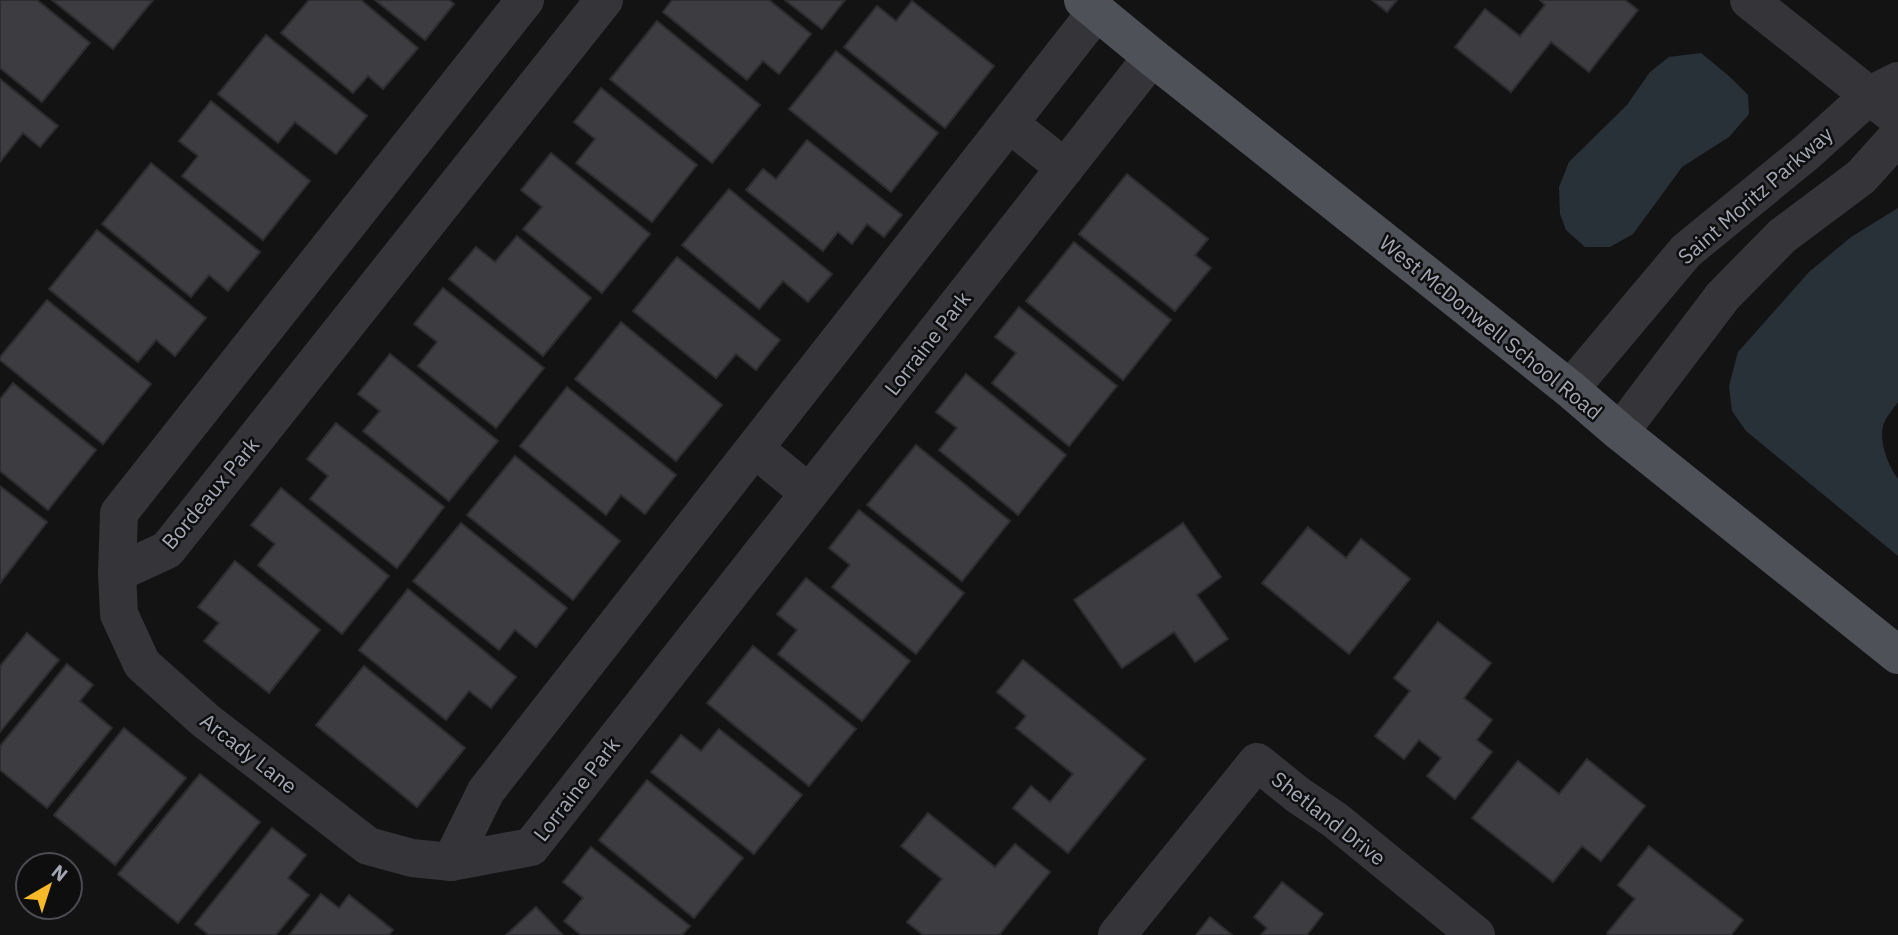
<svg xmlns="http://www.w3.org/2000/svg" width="1898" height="935" font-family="'IBM Plex Sans',sans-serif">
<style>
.water{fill:#293138}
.building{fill:#3d3d41;stroke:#2d2d30;stroke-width:2}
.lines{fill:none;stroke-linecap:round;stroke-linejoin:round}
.minor{stroke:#343439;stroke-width:38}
.major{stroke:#4f5159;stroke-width:38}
.labels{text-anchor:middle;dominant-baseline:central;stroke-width:5;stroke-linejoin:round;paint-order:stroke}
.street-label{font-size:21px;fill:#a4a8b5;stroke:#0e0e0f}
</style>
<rect width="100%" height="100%" fill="#131314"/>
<!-- water -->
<g class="water">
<polygon points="1701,53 1730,77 1748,95 1749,114 1729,137 1682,167 1633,234 1610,247 1585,247 1566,230 1560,214 1559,187 1569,162 1627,105 1650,72 1669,57"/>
<path d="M 1898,208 L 1898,402 C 1893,409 1885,418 1883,426 C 1879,442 1888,466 1898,479 L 1898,556 L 1746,431 L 1732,411 L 1729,386 L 1738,352 L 1809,272 L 1851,237 Z"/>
</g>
<!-- building -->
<g class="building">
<polygon points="0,0 37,0 90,43 42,102 0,68"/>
<polygon points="52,0 153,0 113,49"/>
<polygon points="309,0 361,0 418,48 383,89 368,76 353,93 281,33"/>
<polygon points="375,0 449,0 454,4 425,40"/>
<polygon points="672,0 769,0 811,34 779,74 763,61 747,80 663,12"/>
<polygon points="785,0 845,0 822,29"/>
<polygon points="1372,0 1397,0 1387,12"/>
<polygon points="1540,0 1625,0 1638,10 1589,72 1551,42 1511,92 1455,47 1485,9 1520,36 1545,5"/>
<polygon points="912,1 994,66 945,128 844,47 877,6 896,21"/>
<polygon points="657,21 760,105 712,163 610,79"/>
<polygon points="266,35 367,116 336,154 295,122 278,143 218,94"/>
<polygon points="836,51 938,133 891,192 789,109"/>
<polygon points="0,79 58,126 40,147 23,133 0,162"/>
<polygon points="601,88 697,165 652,222 576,163 595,139 574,122"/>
<polygon points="211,101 310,181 263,240 182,176 198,156 179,141"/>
<polygon points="807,140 902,215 884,237 867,224 852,244 838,232 823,251 746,190 763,169 776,179"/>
<polygon points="551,153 650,234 602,293 523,229 542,207 521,190"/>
<polygon points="151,163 260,252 228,291 209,275 191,297 102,224"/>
<polygon points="1127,174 1208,239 1195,255 1211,268 1175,311 1079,234"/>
<polygon points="729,189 832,274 808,302 783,281 759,309 682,245"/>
<polygon points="97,230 206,318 175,356 156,340 138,362 49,289"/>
<polygon points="517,236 591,298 543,356 449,279 476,247 495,262"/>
<polygon points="1074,242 1171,320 1123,380 1026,301"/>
<polygon points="677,257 780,340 756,370 736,354 716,378 633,311"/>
<polygon points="443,288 544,368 496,428 418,366 437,342 414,324"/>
<polygon points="47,300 151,384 103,444 0,360 0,357"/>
<polygon points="1019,307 1117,386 1069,446 992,383 1016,353 995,337"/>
<polygon points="621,322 722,405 676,461 575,379"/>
<polygon points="390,354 498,441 449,501 363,431 380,411 358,394"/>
<polygon points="966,374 1066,455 1018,515 939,450 957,428 936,412"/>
<polygon points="13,383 96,450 48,510 0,471 0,399"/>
<polygon points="567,387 676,475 645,514 621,495 606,515 520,446"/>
<polygon points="336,423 444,507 397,568 310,499 328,476 307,459"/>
<polygon points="916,445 1010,521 962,581 867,505"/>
<polygon points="515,456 620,541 573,600 467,515"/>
<polygon points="0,486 47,522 0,583"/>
<polygon points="281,488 389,576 342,634 258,565 275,544 251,525"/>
<polygon points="859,510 964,593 916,654 832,587 850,565 829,548"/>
<polygon points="461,523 567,608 536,647 515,630 499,650 413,581"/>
<polygon points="1183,523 1221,577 1197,595 1228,639 1195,662 1174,632 1122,668 1074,600"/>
<polygon points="1308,527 1346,558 1361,539 1410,579 1349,654 1262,583"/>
<polygon points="235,561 320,630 269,693 204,641 219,623 198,607"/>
<polygon points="806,578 910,661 862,721 778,654 797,630 777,614"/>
<polygon points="408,589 516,677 491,708 469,691 446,720 359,650"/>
<polygon points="1438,622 1491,663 1464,698 1492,720 1477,740 1492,752 1455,799 1427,776 1441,758 1419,740 1404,759 1375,736 1410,691 1394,678"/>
<polygon points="27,633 59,660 0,732 0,666"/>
<polygon points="753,646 856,729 809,786 707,703"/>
<polygon points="1023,660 1145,759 1068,853 1013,808 1031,786 1050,802 1073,774 1016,728 1026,716 997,692"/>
<polygon points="67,664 93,685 80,701 112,728 47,808 0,770 0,746"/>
<polygon points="364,666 465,748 417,807 316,725"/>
<polygon points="124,728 186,778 115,865 54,815"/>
<polygon points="719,729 802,795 754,854 651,772 681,735 701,751"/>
<polygon points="1587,759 1645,806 1601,861 1582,846 1553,882 1472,818 1518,761 1559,794"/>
<polygon points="200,774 260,822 178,923 118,874"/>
<polygon points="647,780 743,858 694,918 599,840"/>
<polygon points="928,813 995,867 1015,844 1050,872 999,935 923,935 907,922 942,879 901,846"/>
<polygon points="272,828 306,855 288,878 309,895 276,935 209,935 195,924"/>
<polygon points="1649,846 1743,920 1731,935 1610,935 1607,933 1635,899 1618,885"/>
<polygon points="591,847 690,926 682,935 581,935 564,921 583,898 563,882"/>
<polygon points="1282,882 1323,914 1307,935 1261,935 1267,928 1254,917"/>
<polygon points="321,894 339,908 349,895 393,930 389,935 289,935"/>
<polygon points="536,907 563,935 506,935"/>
<polygon points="1210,917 1232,935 1196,935"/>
</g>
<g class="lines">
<!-- minor -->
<g class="minor">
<polyline points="525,0 119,513 117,573 119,614 142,664 206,721 368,846 412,858 451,862 531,847 1152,57"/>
<polyline points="1749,0 1890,112"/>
<polyline points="1010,124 1065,168"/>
<polyline points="1570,389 1686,251 1807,152 1870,95 1898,81"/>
<polyline points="1620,432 1723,296 1782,236 1861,177 1898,136"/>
<polyline points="755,449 809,493"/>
<polyline points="117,573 167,550 604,0"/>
<polyline points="451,862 486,791 1097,11"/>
<polyline points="1117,935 1257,762 1298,795 1335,820 1476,935"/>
</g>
<!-- major -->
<polyline class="major" points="1083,0 1152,57 1570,389 1620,432 1898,655"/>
</g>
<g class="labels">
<!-- street labels -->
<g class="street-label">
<text transform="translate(1755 195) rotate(-41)">Saint Moritz Parkway</text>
<text transform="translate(1491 327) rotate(39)">West McDonwell School Road</text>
<text transform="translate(927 343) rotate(-52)">Lorraine Park</text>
<text transform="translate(210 493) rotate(-50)">Bordeaux Park</text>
<text transform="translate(249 753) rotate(38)">Arcady Lane</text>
<text transform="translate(576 789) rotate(-52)">Lorraine Park</text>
<text transform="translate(1329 818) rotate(38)">Shetland Drive</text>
</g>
</g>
<!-- north arrow -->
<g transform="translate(49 886) rotate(39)"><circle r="33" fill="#0e0e0f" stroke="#4a4c51" stroke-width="2"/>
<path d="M0-5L12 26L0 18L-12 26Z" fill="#f7b928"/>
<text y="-10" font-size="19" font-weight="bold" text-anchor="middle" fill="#a4a8b5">N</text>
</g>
</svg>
